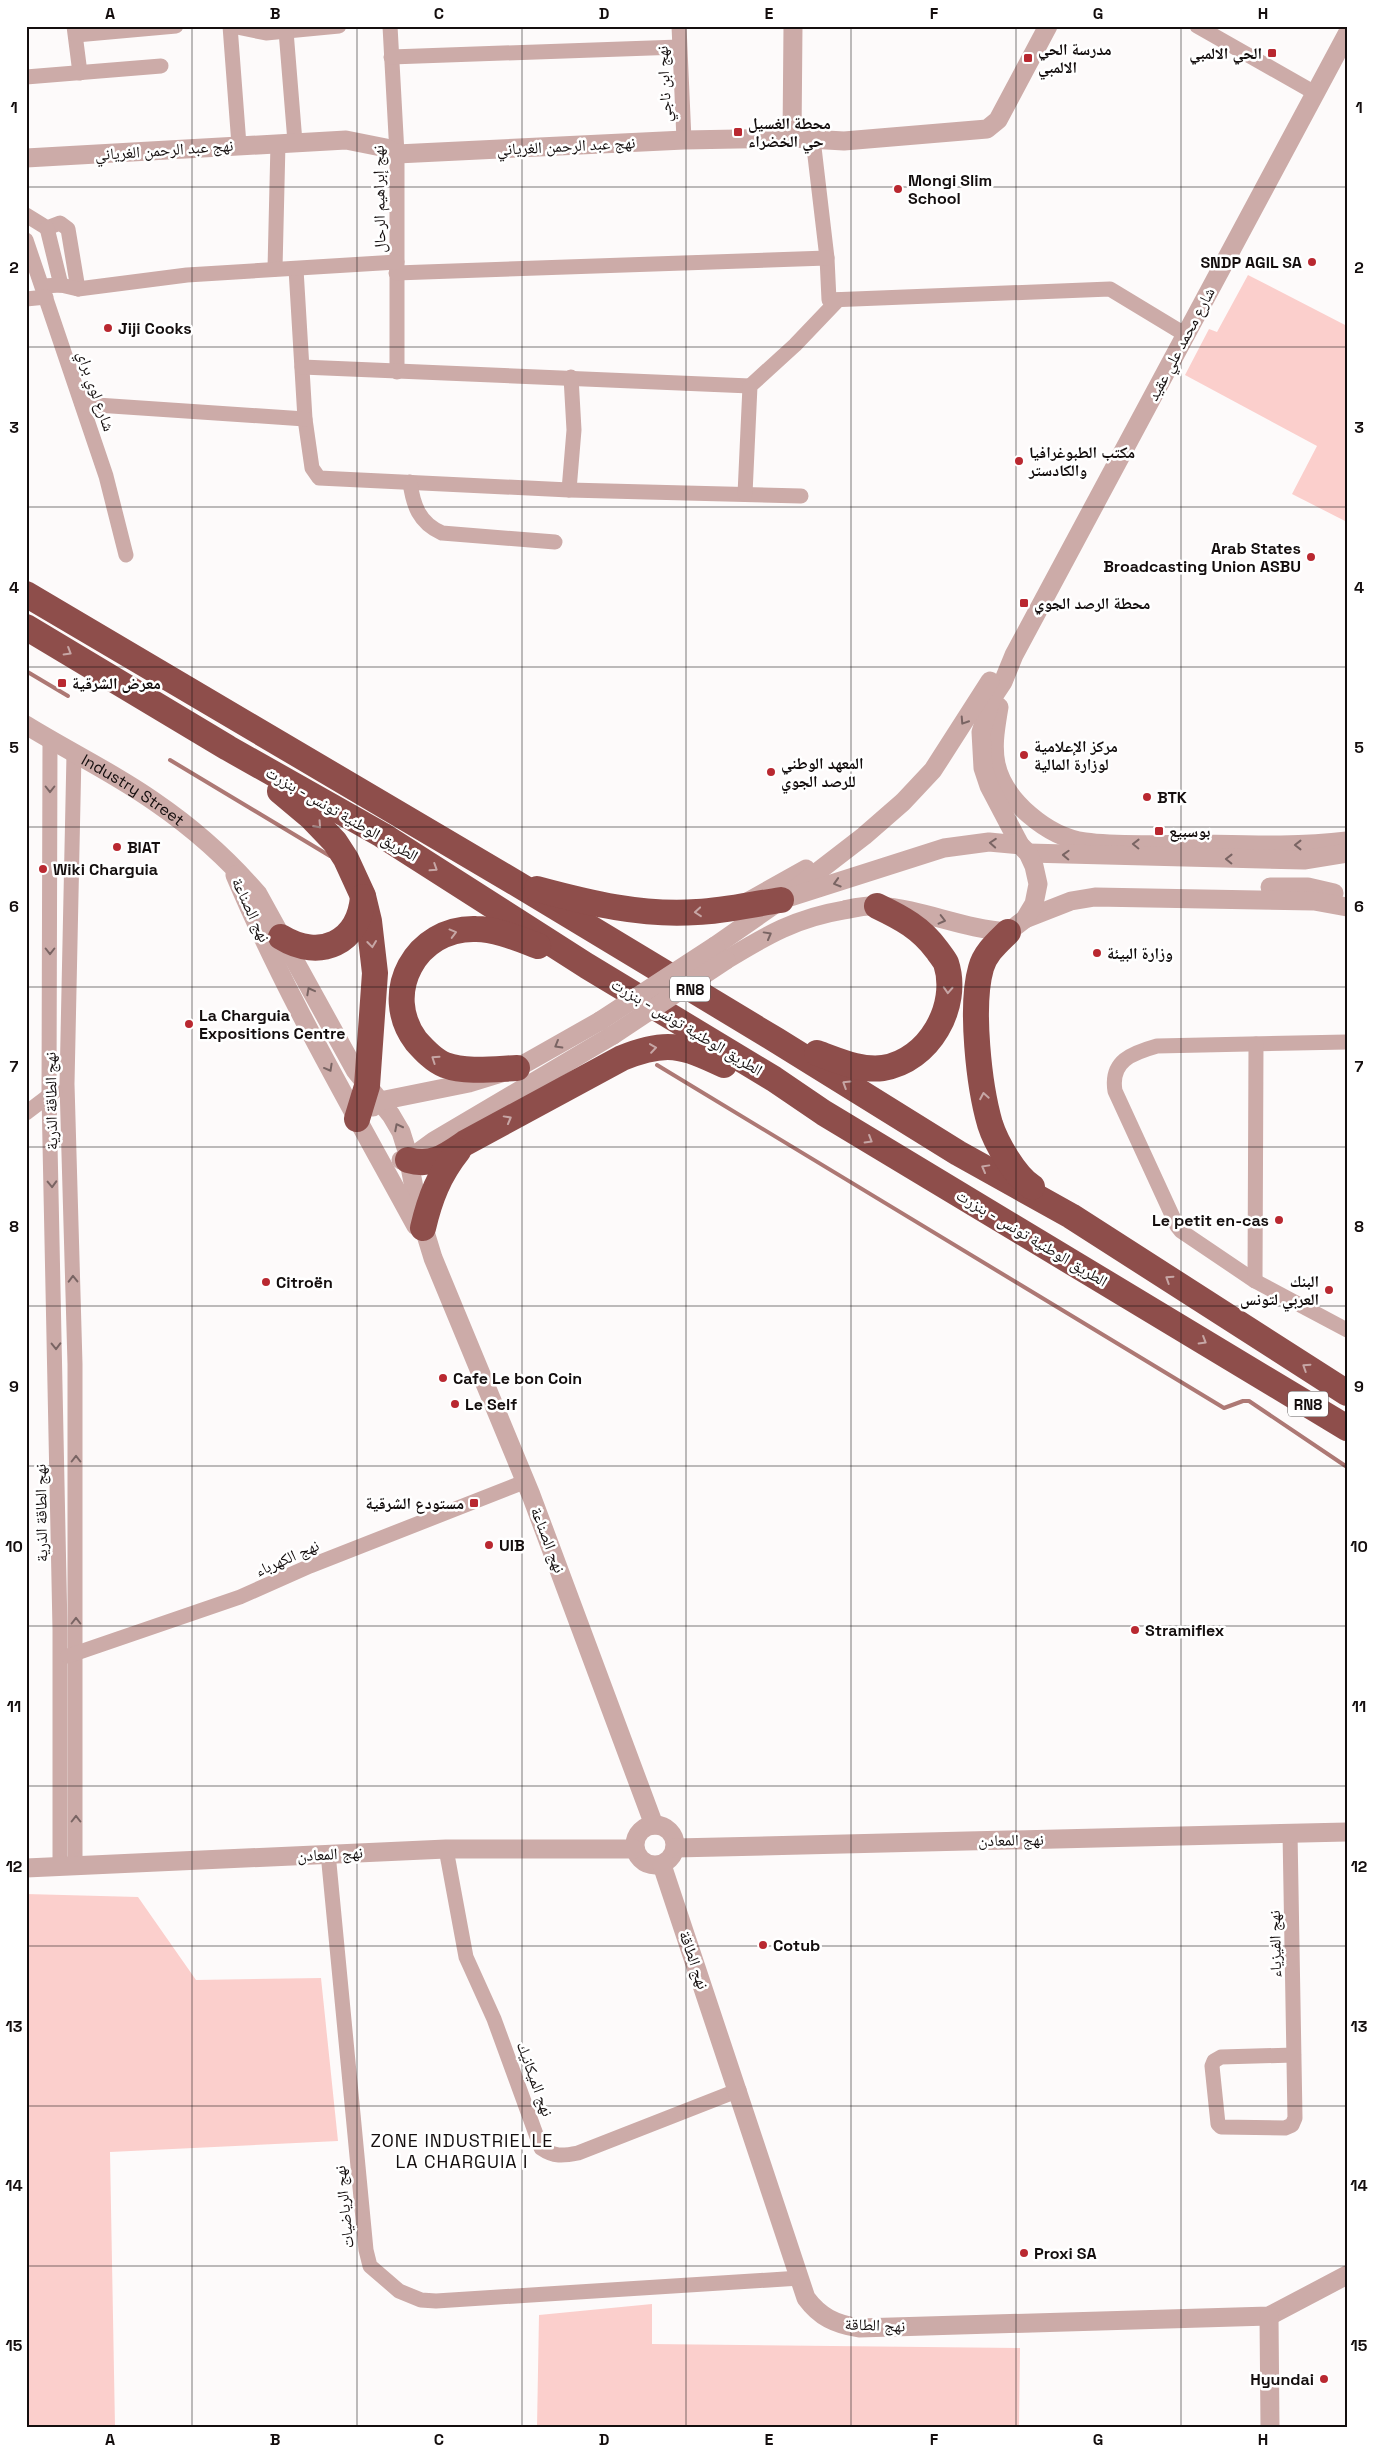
<svg xmlns="http://www.w3.org/2000/svg" width="1373" height="2453" font-family="'Space Grotesk','Noto Naskh Arabic',sans-serif">
<style>
.green{fill:#fbcfcc}
.lines{fill:none;stroke-linecap:round;stroke-linejoin:round}
.stream{stroke:#ad7874;stroke-width:4}
.minor{stroke:#ccaba8;stroke-width:15}
.tertiary{stroke:#ccaba8;stroke-width:19}
.motorway{stroke:#8e4e4b;stroke-width:26}
.tertiary-bridge{stroke:#ccaba8;stroke-width:19}
.oneway{stroke:#c6a6a5}
.oneway2{stroke:#796463}
.grid{fill:none;stroke:#140e0e;stroke-width:1;stroke-opacity:0.55}
.poi-dot{fill:#b92830;stroke:#fff;stroke-width:2}
.labels{text-anchor:middle;dominant-baseline:central;stroke-width:5;stroke-linejoin:round;paint-order:stroke}
.shield{fill:#fff;stroke:#5a5656;stroke-width:1}
.shield-label{font-size:15px;font-weight:bold;fill:#140e0e}
.poi-label{font-size:16px;font-weight:bold;fill:#140e0e;stroke:#fff;text-anchor:start}
.street-label{font-size:16px;fill:#140e0e;stroke:#fff}
.neighbourhood-label{font-size:18px;letter-spacing:1px;fill:#140e0e;stroke:#fff}
.neatline{fill:none;stroke:#140e0e;stroke-width:2}
.grid-label{font-size:16px;text-anchor:middle;font-weight:bold;fill:#140e0e}
</style>
<rect width="100%" height="100%" fill="#fdfafa"/>
<!-- green -->
<g class="green">
<polygon points="1248,275 1347,326 1347,522 1292,494 1317,446 1185,375 1209,329 1217,332"/>
<polygon points="26,1894 138,1897 196,1980 321,1978 338,2141 110,2152 115,2427 26,2427"/>
<polygon points="652,2304 652,2344 1020,2348 1019,2427 537,2427 539,2315"/>
</g>
<g class="lines">
<!-- stream -->
<g class="stream">
<polyline points="26,671 68,696"/>
<polyline points="170,760 330,856"/>
<polyline points="657,1065 1224,1408 1243,1401 1249,1401 1347,1467"/>
</g>
<!-- minor -->
<g class="minor">
<polyline points="74,26 80,73"/>
<polyline points="230,26 239,145"/>
<polyline points="232,26 266,33 339,26"/>
<polyline points="390,26 397,154 397,372"/>
<polyline points="679,26 684,140"/>
<polyline points="1197,26 1315,93"/>
<polyline points="286,31 295,142"/>
<polyline points="76,35 176,26"/>
<polyline points="391,57 679,47"/>
<polyline points="26,77 161,66"/>
<polyline points="813,139 827,258 829,300 1110,289 1186,335"/>
<polyline points="26,215 47,228 60,223 68,229 78,289"/>
<polyline points="47,228 61,285"/>
<polyline points="26,240 106,476 126,555"/>
<polyline points="275,269 278,143"/>
<polyline points="296,269 305,419 312,468 319,478 569,490 801,496"/>
<polyline points="396,273 827,258"/>
<polyline points="43,286 61,285 78,289 187,275 397,262"/>
<polyline points="26,299 46,297"/>
<polyline points="302,367 750,386"/>
<polyline points="82,404 305,419"/>
<path d="M 410,482 C 413,505 419,523 442,533 L 555,542"/>
<polyline points="569,490 574,430 571,377"/>
<polyline points="745,494 750,386 795,345 838,300"/>
<polyline points="50,740 49,1095 60,1629 60,1866"/>
<polyline points="74,754 67,1084 75,1364 75,1867"/>
<path d="M 1347,1042 L 1157,1046 C 1132,1053 1110,1061 1115,1091 L 1177,1226 L 1181,1231 L 1255,1281 L 1347,1330"/>
<polyline points="26,1113 55,1091"/>
<polyline points="1255,1281 1256,1044"/>
<polyline points="68,1656 240,1597 310,1566 524,1482"/>
<polyline points="1290,1832 1295,2118 1292,2125 1285,2128 1221,2127 1218,2124 1212,2066 1214,2061 1221,2057 1294,2055"/>
<path d="M 446,1849 L 466,1957 L 494,2019 L 541,2148 C 554,2157 563,2156 578,2153 L 739,2090"/>
<polyline points="328,1853 366,2250 370,2266 399,2291 421,2300 436,2301 800,2278"/>
</g>
<!-- tertiary -->
<g class="tertiary">
<polyline points="792,138 793,26"/>
<polyline points="26,158 346,140 386,148 397,154 684,140 792,138 844,141 987,129 998,120 1048,26"/>
<path d="M 999,707 C 996,726 992,745 996,764 C 1004,801 1048,837 1085,842 C 1120,847 1164,844 1199,844 C 1248,845 1298,847 1347,841"/>
<path id="s1" d="M 26,725 C 68,751 114,773 155,802 C 193,828 227,858 258,894 L 355,1070 L 391,1115 L 401,1132 L 407,1151 L 418,1209 L 433,1258 L 531,1495 L 654,1825"/>
<polyline points="1020,845 989,786 983,768 981,732 991,700 1003,682 1014,655 1347,34"/>
<polyline points="1028,853 1304,860 1347,853"/>
<path d="M 235,875 C 286,996 353,1110 416,1226"/>
<polyline points="1270,887 1308,887 1334,893"/>
<polyline points="749,901 806,869"/>
<polyline points="1025,919 1071,901 1095,897 1314,901 1347,907"/>
<polyline points="715,946 781,900 864,836 903,802 933,770 990,681"/>
<path d="M 726,960 C 767,935 796,918 844,910 C 854,908 867,905 878,906 C 922,909 963,929 1008,932 L 1025,919 L 1034,904 L 1038,884 L 1034,866 L 1028,853 L 1020,845 L 989,842 L 944,848 L 781,900"/>
<polyline points="373,1107 380,1101 469,1083 517,1068 600,1021"/>
<polyline points="401,1160 408,1160 434,1141 613,1035"/>
<circle cx="655" cy="1845" r="20"/>
<polyline points="675,1848 1347,1832"/>
<path d="M 662,1865 L 806,2298 C 820,2317 835,2324 859,2328 L 1269,2316 L 1347,2275"/>
<polyline points="26,1868 446,1849 634,1849"/>
<polyline points="1269,2316 1270,2427"/>
</g>
<!-- motorway -->
<g class="motorway">
<polyline points="26,594 514,882 776,1040 958,1153 1071,1216 1347,1393"/>
<polyline points="26,627 228,748 382,835 587,966 774,1079 824,1113 1347,1428"/>
<polyline points="280,791 311,817 335,842 346,859 363,896 369,921 375,973 367,1086 357,1119"/>
<path d="M 537,889 C 589,903 642,916 697,912 C 725,911 753,904 781,900"/>
<path d="M 1008,932 C 997,943 985,953 981,968 C 970,1006 979,1086 990,1124 C 996,1143 1015,1176 1032,1187"/>
<path d="M 281,937 C 320,961 359,943 363,897"/>
<path d="M 817,1053 C 837,1060 860,1071 883,1068 C 929,1061 960,1006 946,963 C 944,959 940,954 937,950 C 921,928 902,918 877,906"/>
<path d="M 517,1068 C 495,1069 466,1073 445,1065 C 434,1061 424,1050 416,1041 C 380,993 416,927 476,929 C 496,929 519,939 538,946"/>
<path d="M 408,1160 C 432,1167 446,1156 465,1143 L 622,1058 C 666,1040 682,1045 724,1065"/>
<path d="M 423,1228 C 430,1198 439,1175 458,1151"/>
</g>
<!-- tertiary-bridge -->
<g class="tertiary-bridge">
<polyline points="600,1021 715,946"/>
<polyline points="613,1035 726,960"/>
</g>
</g>
<!-- one-way arrows -->
<defs><path id="oneway-chevron" d="M-2-3.5L2.5 0L-2 3.5" fill="none" stroke-width="1.6" stroke-linecap="round" stroke-linejoin="round" transform="scale(1.25)"/></defs>
<g class="oneway">
<use href="#oneway-chevron" transform="translate(68 652) rotate(31)"/>
<use href="#oneway-chevron" transform="translate(318 825) rotate(47)"/>
<use href="#oneway-chevron" transform="translate(434 868) rotate(33)"/>
<use href="#oneway-chevron" transform="translate(698 912) rotate(175)"/>
<use href="#oneway-chevron" transform="translate(453 933) rotate(-15)"/>
<use href="#oneway-chevron" transform="translate(372 944) rotate(83)"/>
<use href="#oneway-chevron" transform="translate(948 990) rotate(93)"/>
<use href="#oneway-chevron" transform="translate(653 1048) rotate(-8)"/>
<use href="#oneway-chevron" transform="translate(435 1059) rotate(-146)"/>
<use href="#oneway-chevron" transform="translate(846 1084) rotate(-148)"/>
<use href="#oneway-chevron" transform="translate(984 1096) rotate(-100)"/>
<use href="#oneway-chevron" transform="translate(508 1119) rotate(-29)"/>
<use href="#oneway-chevron" transform="translate(869 1140) rotate(31)"/>
<use href="#oneway-chevron" transform="translate(985 1168) rotate(-151)"/>
<use href="#oneway-chevron" transform="translate(1169 1279) rotate(-147)"/>
<use href="#oneway-chevron" transform="translate(1203 1341) rotate(31)"/>
<use href="#oneway-chevron" transform="translate(1306 1367) rotate(-147)"/>
</g>
<g class="oneway2">
<use href="#oneway-chevron" transform="translate(964 721) rotate(123)"/>
<use href="#oneway-chevron" transform="translate(50 789) rotate(90)"/>
<use href="#oneway-chevron" transform="translate(993 843) rotate(-176)"/>
<use href="#oneway-chevron" transform="translate(1136 844) rotate(-179)"/>
<use href="#oneway-chevron" transform="translate(1298 845) rotate(-180)"/>
<use href="#oneway-chevron" transform="translate(1066 855) rotate(-178)"/>
<use href="#oneway-chevron" transform="translate(1229 859) rotate(-179)"/>
<use href="#oneway-chevron" transform="translate(837 883) rotate(163)"/>
<use href="#oneway-chevron" transform="translate(942 920) rotate(14)"/>
<use href="#oneway-chevron" transform="translate(768 935) rotate(-29)"/>
<use href="#oneway-chevron" transform="translate(50 951) rotate(90)"/>
<use href="#oneway-chevron" transform="translate(310 991) rotate(-118)"/>
<use href="#oneway-chevron" transform="translate(558 1045) rotate(150)"/>
<use href="#oneway-chevron" transform="translate(329 1068) rotate(61)"/>
<use href="#oneway-chevron" transform="translate(398 1127) rotate(-117)"/>
<use href="#oneway-chevron" transform="translate(52 1184) rotate(88)"/>
<use href="#oneway-chevron" transform="translate(73 1279) rotate(-91)"/>
<use href="#oneway-chevron" transform="translate(56 1346) rotate(89)"/>
<use href="#oneway-chevron" transform="translate(76 1459) rotate(-90)"/>
<use href="#oneway-chevron" transform="translate(76 1621) rotate(-90)"/>
<use href="#oneway-chevron" transform="translate(76 1819) rotate(-90)"/>
</g>
<!-- grid -->
<path class="grid" d="M 192,26 L 192,2427M 357,26 L 357,2427M 522,26 L 522,2427M 686,26 L 686,2427M 851,26 L 851,2427M 1016,26 L 1016,2427M 1181,26 L 1181,2427M 26,187 L 1347,187M 26,347 L 1347,347M 26,507 L 1347,507M 26,667 L 1347,667M 26,827 L 1347,827M 26,987 L 1347,987M 26,1147 L 1347,1147M 26,1306 L 1347,1306M 26,1466 L 1347,1466M 26,1626 L 1347,1626M 26,1786 L 1347,1786M 26,1946 L 1347,1946M 26,2106 L 1347,2106M 26,2266 L 1347,2266"/>
<!-- markers -->
<g class="poi-dot">
<rect x="1267" y="48" width="10" height="10" rx="2.5"/>
<rect x="1023" y="53" width="10" height="10" rx="2.5"/>
<rect x="733" y="127" width="10" height="10" rx="2.5"/>
<circle cx="898" cy="189" r="5"/>
<circle cx="1312" cy="262" r="5"/>
<circle cx="108" cy="328" r="5"/>
<circle cx="1019" cy="461" r="5"/>
<circle cx="1311" cy="557" r="5"/>
<rect x="1019" y="598" width="10" height="10" rx="2.5"/>
<rect x="57" y="678" width="10" height="10" rx="2.5"/>
<circle cx="1024" cy="755" r="5"/>
<circle cx="771" cy="772" r="5"/>
<circle cx="1147" cy="797" r="5"/>
<rect x="1154" y="826" width="10" height="10" rx="2.5"/>
<circle cx="117" cy="847" r="5"/>
<circle cx="43" cy="869" r="5"/>
<circle cx="1097" cy="953" r="5"/>
<circle cx="189" cy="1024" r="5"/>
<circle cx="1279" cy="1220" r="5"/>
<circle cx="266" cy="1282" r="5"/>
<circle cx="1329" cy="1290" r="5"/>
<circle cx="443" cy="1378" r="5"/>
<circle cx="455" cy="1404" r="5"/>
<rect x="469" y="1498" width="10" height="10" rx="2.5"/>
<circle cx="489" cy="1545" r="5"/>
<circle cx="1135" cy="1630" r="5"/>
<circle cx="763" cy="1945" r="5"/>
<circle cx="1024" cy="2253" r="5"/>
<circle cx="1324" cy="2379" r="5"/>
</g>
<g class="labels">
<!-- shield labels -->
<g class="shield">
<rect x="670" y="976.5" width="40" height="25" rx="4"/>
<rect x="1288" y="1391.5" width="40" height="25" rx="4"/>
</g>
<g class="shield-label">
<text x="690" y="989">RN8</text>
<text x="1308" y="1404">RN8</text>
</g>
<!-- poi labels -->
<g class="poi-label">
<text x="1038" y="49">مدرسة الحي<tspan x="1038" dy="18">الالمبي</tspan></text>
<text x="1262" y="53" text-anchor="end">الحي الالمبي</text>
<text x="748" y="123">محطة الغسيل<tspan x="748" dy="18">حي الخضراء</tspan></text>
<text x="908" y="180">Mongi Slim<tspan x="908" dy="18">School</tspan></text>
<text x="1302" y="262" text-anchor="end">SNDP AGIL SA</text>
<text x="118" y="328">Jiji Cooks</text>
<text x="1029" y="452">مكتب الطبوغرافيا<tspan x="1029" dy="18">والكادستر</tspan></text>
<text x="1301" y="548" text-anchor="end">Arab States<tspan x="1301" dy="18">Broadcasting Union ASBU</tspan></text>
<text x="1034" y="603">محطة الرصد الجوي</text>
<text x="72" y="683">معرض الشرقية</text>
<text x="1034" y="746">مركز الإعلامية<tspan x="1034" dy="18">لوزارة المالية</tspan></text>
<text x="781" y="763">المعهد الوطني<tspan x="781" dy="18">للرصد الجوي</tspan></text>
<text x="1157" y="797">BTK</text>
<text x="1169" y="831">بوسبيع</text>
<text x="127" y="847">BIAT</text>
<text x="53" y="869">Wiki Charguia</text>
<text x="1107" y="953">وزارة البيئة</text>
<text x="199" y="1015">La Charguia<tspan x="199" dy="18">Expositions Centre</tspan></text>
<text x="1269" y="1220" text-anchor="end">Le petit en-cas</text>
<text x="1319" y="1281" text-anchor="end">البنك<tspan x="1319" dy="18">العربي لتونس</tspan></text>
<text x="276" y="1282">Citroën</text>
<text x="453" y="1378">Cafe Le bon Coin</text>
<text x="465" y="1404">Le Self</text>
<text x="464" y="1503" text-anchor="end">مستودع الشرقية</text>
<text x="499" y="1545">UIB</text>
<text x="1145" y="1630">Stramiflex</text>
<text x="773" y="1945">Cotub</text>
<text x="1034" y="2253">Proxi SA</text>
<text x="1314" y="2379" text-anchor="end">Hyundai</text>
</g>
<!-- street labels -->
<g class="street-label">
<text transform="translate(664 84) rotate(-93)">نهج ابن ناجي</text>
<text transform="translate(566 146) rotate(-3)">نهج عبد الرحمن الغرياني</text>
<text transform="translate(164 150) rotate(-4)">نهج عبد الرحمن الغرياني</text>
<text transform="translate(379 199) rotate(-91)">نهج إبراهيم الرحال</text>
<text transform="translate(1181 344) rotate(-62)">شارع محمد علي عقيد</text>
<text transform="translate(96 391) rotate(71)">شارع لوي براي</text>
<text stroke="none"><textPath href="#s1" startOffset="125">Industry Street</textPath></text>
<text transform="translate(342 814) rotate(30)">الطريق الوطنية تونس - بنزرت</text>
<text transform="translate(251 910) rotate(65)">نهج الصناعة</text>
<text transform="translate(687 1027) rotate(31)">الطريق الوطنية تونس - بنزرت</text>
<text transform="translate(51 1101) rotate(-91)">نهج الطاقة الذرية</text>
<text transform="translate(1032 1238) rotate(31)">الطريق الوطنية تونس - بنزرت</text>
<text transform="translate(41 1513) rotate(-91)">نهج الطاقة الذرية</text>
<text transform="translate(548 1540) rotate(69)">نهج الصناعة</text>
<text transform="translate(287 1558) rotate(-24)">نهج الكهرباء</text>
<text transform="translate(1011 1840) rotate(-1)">نهج المعادن</text>
<text transform="translate(330 1854) rotate(-3)">نهج المعادن</text>
<text transform="translate(1275 1944) rotate(-91)">نهج الفيزياء</text>
<text transform="translate(694 1960) rotate(71)">نهج الطاقة</text>
<text transform="translate(535 2079) rotate(70)">نهج الميكانيك</text>
<text transform="translate(344 2207) rotate(-96)">نهج الرياضيات</text>
<text transform="translate(875 2325) rotate(2)">نهج الطاقة</text>
</g>
<!-- neighbourhood labels -->
<g class="neighbourhood-label">
<text x="462" y="2140">ZONE INDUSTRIELLE<tspan x="462" dy="21">LA CHARGUIA I</tspan></text>
</g>
</g>
<!-- border -->
<rect width="1373" height="2453" fill="none" stroke="#ffffff" stroke-width="55"/>
<rect x="28" y="28" width="1318" height="2398" class="neatline"/>
<g class="grid-label">
<text x="110" y="19">A</text>
<text x="275" y="19">B</text>
<text x="439" y="19">C</text>
<text x="604" y="19">D</text>
<text x="769" y="19">E</text>
<text x="934" y="19">F</text>
<text x="1098" y="19">G</text>
<text x="1263" y="19">H</text>
<text x="14" y="113">1</text>
<text x="1359" y="113">1</text>
<text x="14" y="273">2</text>
<text x="1359" y="273">2</text>
<text x="14" y="433">3</text>
<text x="1359" y="433">3</text>
<text x="14" y="593">4</text>
<text x="1359" y="593">4</text>
<text x="14" y="753">5</text>
<text x="1359" y="753">5</text>
<text x="14" y="912">6</text>
<text x="1359" y="912">6</text>
<text x="14" y="1072">7</text>
<text x="1359" y="1072">7</text>
<text x="14" y="1232">8</text>
<text x="1359" y="1232">8</text>
<text x="14" y="1392">9</text>
<text x="1359" y="1392">9</text>
<text x="14" y="1552">10</text>
<text x="1359" y="1552">10</text>
<text x="14" y="1712">11</text>
<text x="1359" y="1712">11</text>
<text x="14" y="1872">12</text>
<text x="1359" y="1872">12</text>
<text x="14" y="2032">13</text>
<text x="1359" y="2032">13</text>
<text x="14" y="2191">14</text>
<text x="1359" y="2191">14</text>
<text x="14" y="2351">15</text>
<text x="1359" y="2351">15</text>
<text x="110" y="2445">A</text>
<text x="275" y="2445">B</text>
<text x="439" y="2445">C</text>
<text x="604" y="2445">D</text>
<text x="769" y="2445">E</text>
<text x="934" y="2445">F</text>
<text x="1098" y="2445">G</text>
<text x="1263" y="2445">H</text>
</g>
</svg>
